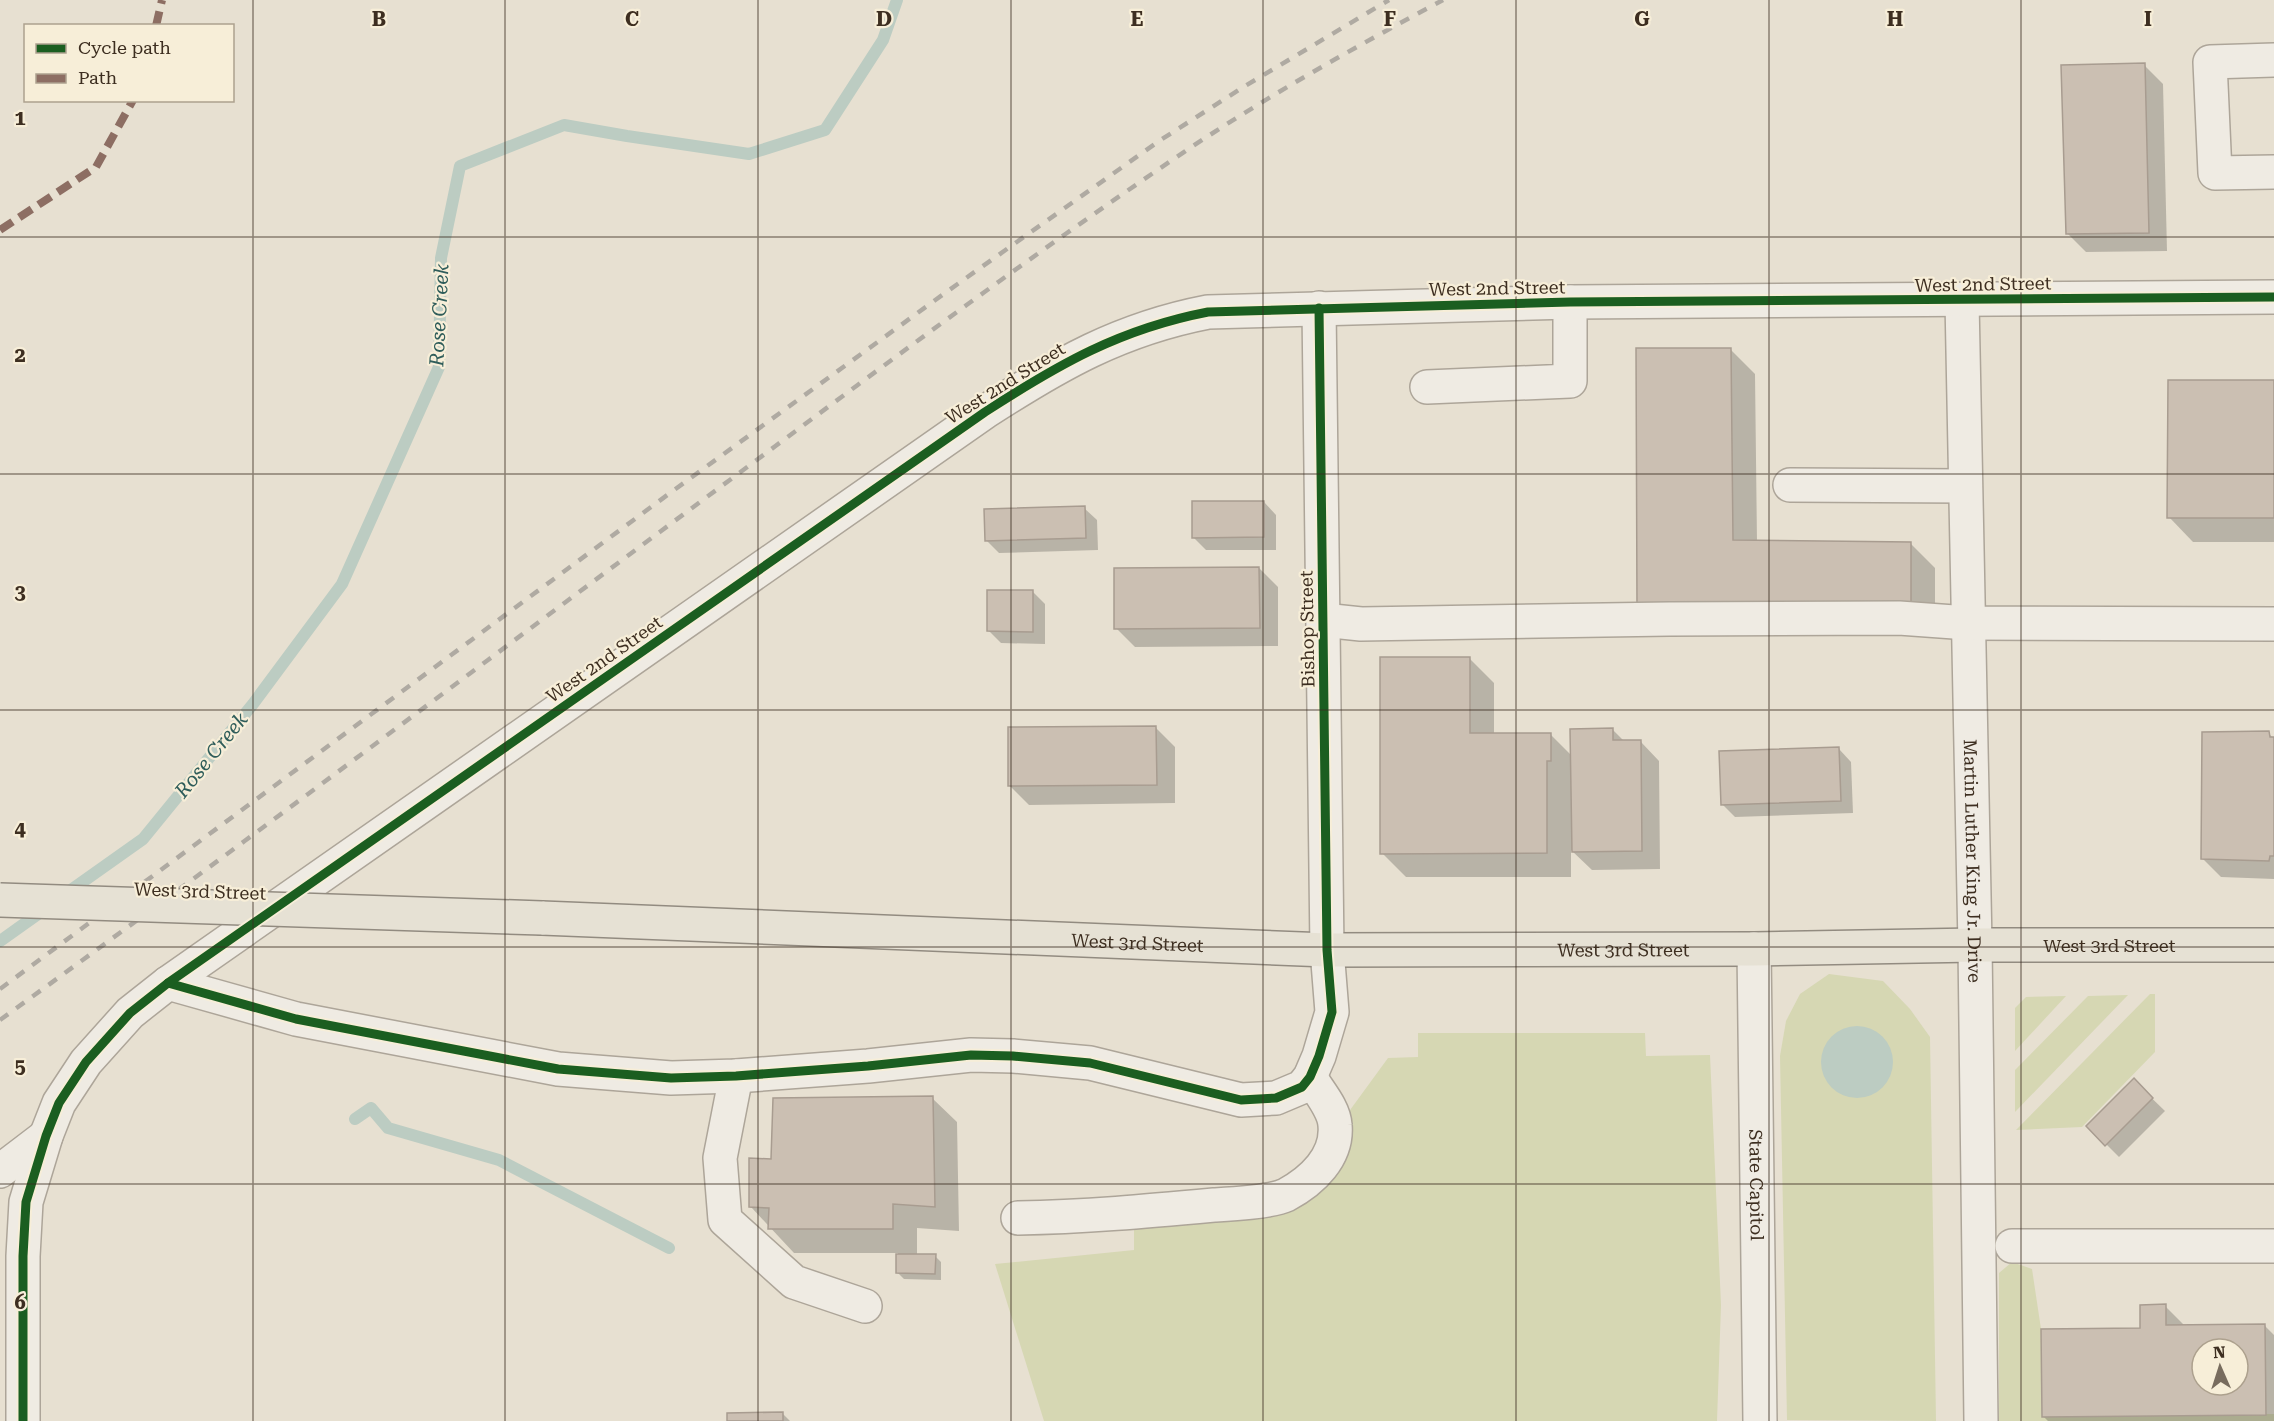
<svg xmlns="http://www.w3.org/2000/svg" width="2274" height="1421" font-family="'Roboto Serif',serif">
<style>
.green{fill:#d6d7b3}
.water{fill:#bcccc2}
.shadow{fill:#0003;fill-rule:evenodd}
.lines{fill:none;stroke-linecap:round;stroke-linejoin:round}
.stream{stroke:#bcccc2;stroke-width:12}
.building{fill:#cbbfb2;stroke:#a89c90;stroke-width:1.5;fill-rule:evenodd}
.minor-casing{stroke:#ada599;stroke-width:36}
.major-casing{stroke:#928b80;stroke-width:36}
.minor{stroke:#efebe3;stroke-width:33}
.major{stroke:#e6e1d4;stroke-width:33}
.rail{stroke:#afaaa2;stroke-width:4.5;stroke-dasharray:10 10;stroke-linecap:butt}
.major-bridge-casing{stroke:#928b80;stroke-width:36;stroke-linecap:butt}
.major-bridge{stroke:#e6e1d4;stroke-width:33}
.quiet{stroke:#8d6e63;stroke-width:8;stroke-dasharray:15 8;stroke-linecap:butt}
.cycleway-casing{stroke:#f7eed8;stroke-width:13}
.cycleway{stroke:#1b5e20;stroke-width:9}
.grid{fill:none;stroke:#3d2e20;stroke-width:1.5;stroke-opacity:0.55}
.labels{text-anchor:middle;dominant-baseline:central;stroke-width:4.5;stroke-linejoin:round;paint-order:stroke}
.street-label{font-size:18px;fill:#3d2e20;stroke:#f7eed8}
.water-label{font-size:20px;font-style:italic;fill:#2f5d5a;stroke:#f7eed8}
.grid-label{font-size:20px;text-anchor:middle;font-weight:bold;fill:#3d2e20;stroke:#f7eed8;stroke-width:4.5;stroke-linejoin:round;paint-order:stroke}
</style>
<rect width="100%" height="100%" fill="#e7e0d1"/>
<!-- green -->
<g class="green">
<polygon points="1829,974 1883,981 1910,1009 1930,1037 1936,1421 1787,1420 1780,1056 1786,1021 1800,994"/>
<polygon points="2150,994 2155,994 2155,1052 2082,1127 2016,1130"/>
<polygon points="2128,995 2015,1112 2015,1070 2088,996"/>
<polygon points="2066,996 2015,1051 2015,1008 2026,997"/>
<polygon points="1418,1033 1645,1033 1646,1056 1710,1055 1721,1305 1717,1421 1044,1421 995,1264 1134,1250 1134,1222 1284,1196 1334,1132 1388,1058 1418,1057"/>
<polygon points="2012,1262 2032,1269 2041,1329 2042,1417 2274,1414 2274,1421 1999,1421 1999,1273"/>
</g>
<!-- water -->
<circle class="water" cx="1857" cy="1062" r="36"/>
<!-- shadow -->
<g class="shadow">
<polygon points="2144,65 2163,84 2167,251 2086,252 2067,233"/>
<polygon points="1730,349 1755,374 1757,542 1910,543 1935,568 1935,630 1663,631"/>
<polygon points="2274,381 2274,542 2193,542 2169,517"/>
<polygon points="1264,502 1276,515 1276,550 1206,550 1193,537"/>
<polygon points="1084,508 1097,520 1098,550 999,553 986,540"/>
<polygon points="1259,568 1278,587 1278,646 1135,647 1116,628"/>
<polygon points="1033,592 1045,604 1045,644 1001,643 988,630"/>
<polygon points="1469,658 1494,683 1494,735 1551,735 1572,756 1612,729 1625,742 1641,742 1659,761 1660,869 1592,870 1571,850 1571,877 1406,877 1382,853"/>
<polygon points="1156,728 1175,747 1175,803 1029,805 1010,786"/>
<polygon points="2268,733 2274,739 2274,879 2221,877 2202,858"/>
<polygon points="1839,749 1851,762 1853,813 1735,817 1722,804"/>
<polygon points="2134,1081 2165,1111 2119,1157 2088,1126"/>
<polygon points="932,1098 957,1122 959,1231 917,1228 917,1255 935,1256 941,1262 941,1280 904,1279 898,1273 898,1253 794,1253 751,1207 773,1161"/>
<path d="M 2165,1306 L 2184,1325 L 2264,1325 L 2274,1335 L 2274,1421 L 2048,1421 L 2043,1416 L 2142,1330 ZM 2202,1349 L 2238,1349 L 2238,1385 L 2202,1385 Z"/>
<polygon points="783,1414 790,1421 728,1421"/>
</g>
<g class="lines">
<!-- stream -->
<g class="stream">
<polyline points="64,895 143,839 253,704 342,584 439,367 441,258 460,166 564,125 627,136 749,154 825,130 883,40 897,0"/>
<polyline points="0,941 45,909"/>
<polyline points="355,1119 371,1108 388,1128 499,1160 669,1248"/>
</g>
</g>
<!-- building -->
<g class="building">
<polygon points="2145,63 2149,233 2066,234 2061,65"/>
<polygon points="1636,348 1731,348 1733,540 1911,542 1911,607 1637,607"/>
<polygon points="2168,380 2274,380 2274,518 2167,518"/>
<polygon points="1192,501 1264,501 1264,537 1192,538"/>
<polygon points="1085,506 1086,538 985,541 984,509"/>
<polygon points="1259,567 1260,628 1114,629 1114,568"/>
<polygon points="987,590 1033,590 1033,632 987,631"/>
<polygon points="1380,657 1470,657 1470,733 1551,733 1551,761 1547,761 1547,853 1380,854"/>
<polygon points="1156,726 1157,785 1008,786 1008,727"/>
<polygon points="1613,728 1613,740 1641,740 1642,851 1572,852 1570,729"/>
<polygon points="2269,731 2270,737 2274,737 2274,856 2270,856 2269,861 2201,859 2202,732"/>
<polygon points="1839,747 1841,801 1721,805 1719,751"/>
<polygon points="2134,1078 2153,1098 2105,1146 2086,1126"/>
<polygon points="933,1096 935,1207 893,1204 893,1229 768,1229 769,1208 749,1207 749,1158 771,1159 773,1098"/>
<polygon points="896,1254 936,1254 935,1274 896,1273"/>
<path d="M 2166,1304 L 2166,1325 L 2265,1324 L 2266,1415 L 2042,1417 L 2041,1329 L 2140,1328 L 2140,1305 ZM 2202,1349 L 2238,1349 L 2238,1385 L 2202,1385 Z"/>
<polygon points="783,1412 783,1421 727,1421 727,1413"/>
</g>
<g class="lines">
<!-- minor casing -->
<g class="minor-casing">
<g id="minor">
<polyline points="2274,60 2210,62 2215,173 2274,172"/>
<path id="s1" d="M 1962,301 L 1975,945 L 1981,1421"/>
<polyline points="1427,387 1570,381 1570,302"/>
<polyline points="1790,485 1965,486"/>
<polyline points="1323,620 1361,624 1669,619 1899,618 1968,623 2274,624"/>
<path id="s2" d="M 1754,949 L 1760,1421"/>
<polyline points="168,983 296,1019 558,1069 671,1078 736,1076 868,1066 971,1055 1013,1056 1090,1063 1241,1100 1276,1098 1302,1087 1310,1077 1319,1056 1332,1012 1327,950 1319,308"/>
<polyline points="736,1076 720,1158 725,1220 794,1282 865,1306"/>
<polyline points="0,1171 46,1136"/>
<path d="M 1018,1218 C 1084,1217 1149,1211 1214,1205 C 1232,1204 1271,1202 1286,1195 C 1312,1181 1338,1157 1335,1125 C 1334,1108 1318,1091 1310,1077"/>
<polyline points="2012,1246 2274,1246"/>
<path d="M 23,1421 L 23,1256 L 26,1202 L 46,1136 L 59,1103 L 86,1062 L 130,1013 L 168,983 L 985,412 C 1059,364 1120,329 1208,312 L 1570,302 L 2274,297"/>
</g>
</g>
<!-- major casing -->
<g class="major-casing">
<g id="major">
<path id="s3" d="M 542,918 L 1327,950 L 1754,949 L 1975,945 L 2274,945"/>
</g>
</g>
<!-- minor -->
<use href="#minor" class="minor"/>
<!-- major -->
<use href="#major" class="major"/>
<!-- rail -->
<g class="rail">
<polyline points="0,989 670,493 945,293 1159,141 1245,86 1389,0"/>
<path d="M 0,1020 C 252,838 500,650 750,465 C 895,357 1040,249 1190,148 C 1271,94 1357,46 1443,0"/>
</g>
<!-- major-bridge casing -->
<g class="major-bridge-casing">
<polyline id="major-bridge" points="0,900 542,918"/>
</g>
<!-- major-bridge -->
<use href="#major-bridge" class="major-bridge"/>
<!-- quiet -->
<g class="quiet">
<polyline points="156,26 162,0"/>
<polyline points="0,230 96,167 133,100"/>
</g>
<!-- cycleway casing -->
<g class="cycleway-casing">
<g id="cycleway">
<polyline points="168,983 296,1019 558,1069 671,1078 736,1076 868,1066 971,1055 1013,1056 1090,1063 1241,1100 1276,1098 1302,1087 1310,1077 1319,1056 1332,1012 1327,950 1319,308"/>
<path d="M 23,1421 L 23,1256 L 26,1202 L 46,1136 L 59,1103 L 86,1062 L 130,1013 L 168,983 L 985,412 C 1059,364 1120,329 1208,312 L 1570,302 L 2274,297"/>
</g>
</g>
<!-- cycleway -->
<use href="#cycleway" class="cycleway"/>
</g>
<!-- grid -->
<path class="grid" d="M 253,0 L 253,1421M 505,0 L 505,1421M 758,0 L 758,1421M 1011,0 L 1011,1421M 1263,0 L 1263,1421M 1516,0 L 1516,1421M 1769,0 L 1769,1421M 2021,0 L 2021,1421M 0,237 L 2274,237M 0,474 L 2274,474M 0,710 L 2274,710M 0,947 L 2274,947M 0,1184 L 2274,1184"/>
<g class="labels">
<!-- street labels -->
<g class="street-label">
<text transform="translate(1983 284) rotate(-1)">West 2nd Street</text>
<text transform="translate(1497 288) rotate(-1)">West 2nd Street</text>
<text transform="translate(1005 383) rotate(-32)">West 2nd Street</text>
<text transform="translate(1307 629) rotate(-91)">Bishop Street</text>
<text transform="translate(604 659) rotate(-35)">West 2nd Street</text>
<text stroke="none"><textPath href="#s1" startOffset="560">Martin Luther King Jr. Drive</textPath></text>
<text transform="translate(200 891) rotate(2)">West 3rd Street</text>
<text stroke="none"><textPath href="#s3" startOffset="596">West 3rd Street</textPath></text>
<text stroke="none"><textPath href="#s3" startOffset="1568">West 3rd Street</textPath></text>
<text stroke="none"><textPath href="#s3" startOffset="1082">West 3rd Street</textPath></text>
<text stroke="none"><textPath href="#s2" startOffset="236">State Capitol</textPath></text>
</g>
<!-- water labels -->
<g class="water-label">
<text transform="translate(439 315) rotate(-87)">Rose Creek</text>
<text transform="translate(211 755) rotate(-51)">Rose Creek</text>
</g>
</g>
<g class="grid-label">
<text x="379" y="26">B</text>
<text x="632" y="26">C</text>
<text x="884" y="26">D</text>
<text x="1137" y="26">E</text>
<text x="1390" y="26">F</text>
<text x="1642" y="26">G</text>
<text x="1895" y="26">H</text>
<text x="2148" y="26">I</text>
<text x="20" y="125">1</text>
<text x="20" y="362">2</text>
<text x="20" y="599">3</text>
<text x="20" y="836">4</text>
<text x="20" y="1073">5</text>
<text x="20" y="1309">6</text>
</g>
<!-- legend -->
<rect x="24" y="24" width="210" height="78" fill="#f7eed8" stroke="#ada18e" stroke-width="1.5"/>
<rect x="36" y="44" width="30" height="9" fill="#1b5e20" stroke="#ada18e" stroke-width="1.5"/>
<text x="78" y="54" font-size="18" fill="#3d2e20">Cycle path</text>
<rect x="36" y="74" width="30" height="9" fill="#8d6e63" stroke="#ada18e" stroke-width="1.5"/>
<text x="78" y="84" font-size="18" fill="#3d2e20">Path</text>
<!-- north arrow -->
<g transform="translate(2220 1367) rotate(357)"><circle r="28" fill="#f7eed8" stroke="#ada18e" stroke-width="1.5"/>
<path d="M0-4.5L10 22L0 15L-10 22Z" fill="#786c5e"/>
<text y="-9" font-size="16" font-weight="bold" text-anchor="middle" fill="#3d2e20">N</text>
</g>
</svg>
